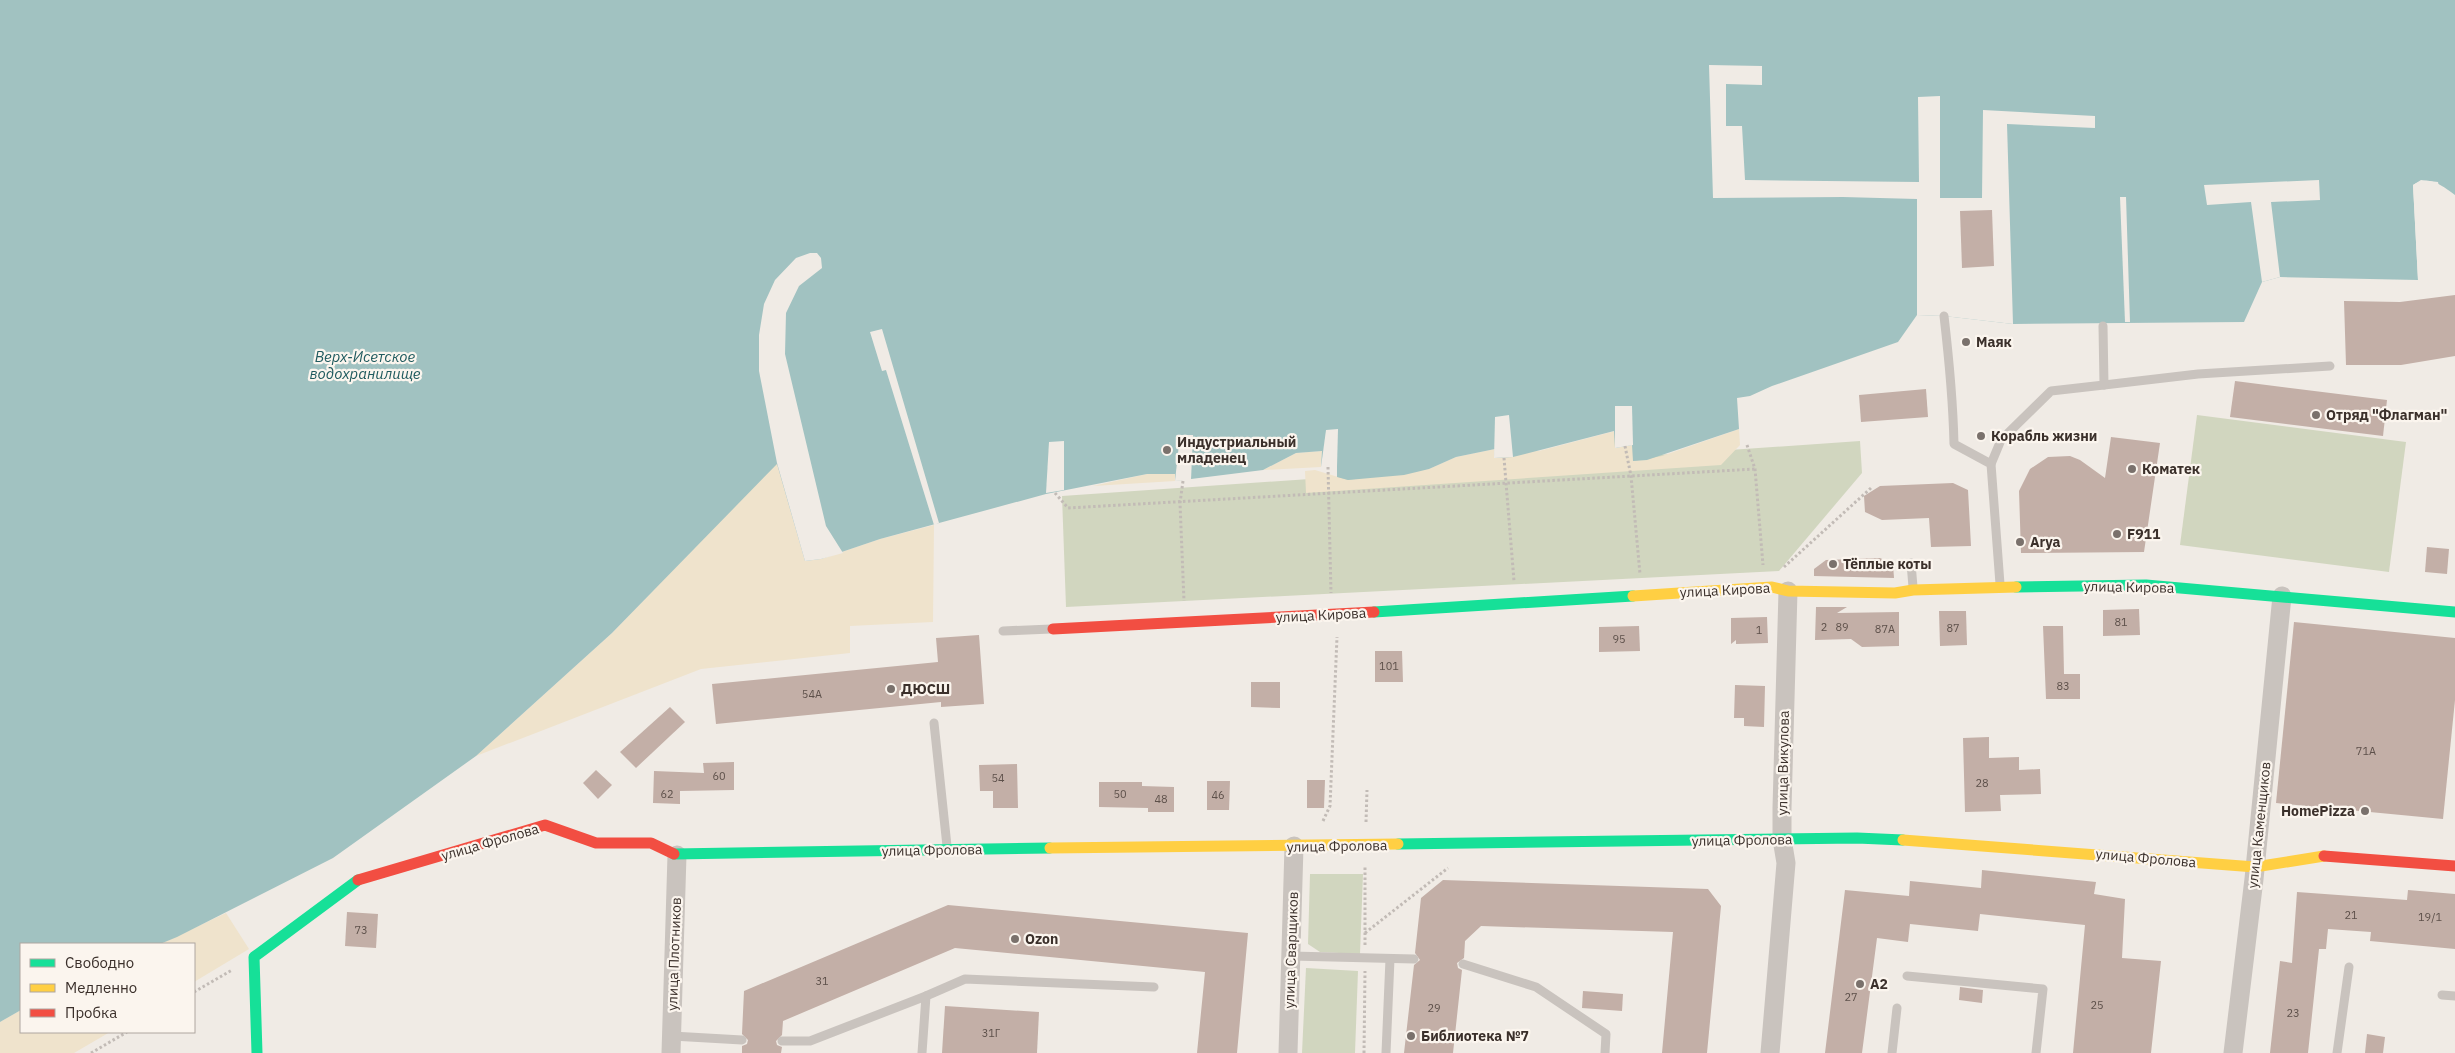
<svg xmlns="http://www.w3.org/2000/svg" width="2455" height="1053" font-family="'IBM Plex Sans',sans-serif">
<style>
.green{fill:#d1d6bf}
.sand{fill:#efe3cc}
.water{fill:#a1c2c1}
.pier{fill:#f0ebe5}
.building{fill:#c3afa7}
.lines{fill:none;stroke-linecap:round;stroke-linejoin:round}
.path{stroke:#c2bbb6;stroke-width:3;stroke-dasharray:2.5 2.5;stroke-linecap:butt}
.lane{stroke:#c9c3be;stroke-width:9}
.street{stroke:#c9c3be;stroke-width:19}
.fast{stroke:#16e098;stroke-width:11}
.slow{stroke:#ffcf43;stroke-width:11}
.jam{stroke:#f24e42;stroke-width:11}
.poi-dot{fill:#7a716c;stroke:#fbf5ee;stroke-width:2}
.labels{text-anchor:middle;dominant-baseline:central;stroke-width:4.5;stroke-linejoin:round;paint-order:stroke}
.number-label{font-size:11px;fill:#5d504a}
.poi-label{font-size:14px;font-weight:bold;fill:#3b302b;stroke:#fbf5ee;text-anchor:start}
.street-label{font-size:14px;fill:#3b302b;stroke:#fbf5ee}
.water-label{font-size:15px;font-style:italic;fill:#1f5a5e;stroke:#fbf5ee}
</style>
<rect width="100%" height="100%" fill="#f0ebe5"/>
<!-- green -->
<g class="green">
<polygon points="2197,415 2406,442 2389,572 2180,545"/>
<polygon points="1860,441 1862,473 1779,571 1066,607 1062,496"/>
<polygon points="1310,874 1363,874 1360,954 1320,952 1308,944"/>
<polygon points="1306,968 1358,971 1355,1053 1302,1053"/>
</g>
<!-- sand -->
<g class="sand">
<polygon points="1739,429 1740,445 1721,465 1306,493 1305,471 1315,470 1348,480 1429,469 1456,457 1495,449 1539,451 1615,431 1615,448 1633,445 1634,461 1662,456"/>
<polygon points="1322,451 1321,467 1263,470 1296,453"/>
<polygon points="777,463 805,561 821,559 880,539 934,525 933,622 850,626 850,653 701,669 476,756 612,633"/>
<polygon points="1147,474 1175,474 1175,481 1093,486"/>
<polygon points="226,913 249,949 194,982 194,944 160,944"/>
<polygon points="21,1010 21,1032 110,1032 74,1053 0,1053 0,1022"/>
</g>
<!-- water -->
<path class="water" d="M 0,0 L 2455,0 L 2455,195 C 2441,185 2429,175 2413,185 L 2418,280 L 2280,277 L 2262,282 L 2244,322 L 2013,324 L 1944,316 L 1917,315 L 1898,342 L 1772,386 L 1750,396 L 1737,398 L 1739,429 L 1647,460 L 1633,461 L 1632,445 L 1615,448 L 1614,431 L 1513,457 L 1494,458 L 1495,449 L 1456,457 L 1429,469 L 1404,475 L 1348,480 L 1337,477 L 1337,467 L 1321,467 L 1322,451 L 1296,453 L 1263,470 L 1175,481 L 1175,474 L 1147,474 L 1046,494 L 880,539 L 821,559 L 805,561 L 777,464 L 612,633 L 476,756 L 333,858 L 177,937 L 160,944 L 21,944 L 21,1010 L 0,1022 Z"/>
<!-- pier -->
<g class="pier">
<polygon points="1709,65 1762,66 1762,85 1726,84 1726,126 1742,126 1745,180 1919,182 1918,97 1940,96 1940,198 1982,198 1983,110 2095,116 2095,128 2007,124 2013,324 1944,316 1917,315 1917,199 1843,197 1713,198"/>
<polygon points="2319,180 2320,200 2271,202 2280,277 2262,282 2251,202 2207,205 2204,185"/>
<polygon points="2421,180 2438,182 2439,187 2421,183 2415,186 2420,280 2418,280 2413,185"/>
<polygon points="2120,197 2126,197 2130,322 2125,322"/>
<polygon points="810,253 817,253 821,258 822,268 799,286 786,313 785,354 826,526 843,553 821,559 805,561 777,463 759,371 759,335 764,304 775,280 796,258"/>
<polygon points="882,329 939,523 934,525 886,370 882,371 870,332"/>
<polygon points="1615,406 1632,406 1633,445 1615,448"/>
<polygon points="1509,415 1513,457 1494,458 1495,417"/>
<polygon points="1338,429 1337,467 1321,467 1326,430"/>
<polygon points="1180,435 1193,435 1191,480 1175,481"/>
<polygon points="1064,441 1064,490 1046,493 1049,442"/>
</g>
<!-- building -->
<g class="building">
<polygon points="1992,210 1994,266 1962,268 1960,211"/>
<polygon points="2455,295 2455,356 2401,365 2346,365 2344,301 2400,302"/>
<polygon points="2235,381 2387,400 2383,436 2230,417"/>
<polygon points="1926,389 1928,417 1861,422 1859,395"/>
<polygon points="2111,437 2160,443 2144,552 2021,553 2019,491 2030,469 2048,457 2070,456 2080,460 2105,478"/>
<polygon points="1953,483 1968,490 1971,546 1931,547 1929,518 1882,520 1865,512 1864,496 1880,486"/>
<polygon points="2427,547 2449,549 2447,574 2425,572"/>
<polygon points="1880,558 1893,564 1894,578 1814,576 1814,569 1826,560"/>
<polygon points="1816,607 1847,607 1837,613 1899,612 1899,646 1862,647 1851,639 1815,640"/>
<polygon points="2139,609 2140,635 2103,636 2103,610"/>
<polygon points="1939,611 1966,611 1967,645 1940,646"/>
<polygon points="1767,617 1768,643 1736,644 1736,640 1731,644 1731,618"/>
<polygon points="2294,622 2455,638 2455,700 2443,819 2276,803"/>
<polygon points="1639,626 1640,651 1599,652 1599,627"/>
<polygon points="2043,626 2063,626 2064,674 2080,674 2080,699 2046,699"/>
<polygon points="979,635 984,704 941,707 941,702 716,724 712,684 938,662 936,638"/>
<polygon points="1375,651 1402,651 1403,682 1375,682"/>
<polygon points="1251,682 1280,682 1280,708 1251,707"/>
<polygon points="1735,685 1765,686 1764,727 1744,726 1744,718 1734,718"/>
<polygon points="670,707 685,722 636,768 620,752"/>
<polygon points="1989,737 1989,758 2019,757 2019,770 2040,769 2041,794 2000,795 2001,811 1965,812 1963,738"/>
<polygon points="734,762 734,790 680,791 680,804 653,803 654,771 704,773 703,763"/>
<polygon points="1017,764 1018,808 993,808 993,791 980,791 979,765"/>
<polygon points="596,770 612,785 598,799 583,783"/>
<polygon points="1307,780 1325,780 1324,808 1307,808"/>
<polygon points="1207,781 1230,781 1229,810 1207,810"/>
<polygon points="1099,782 1142,782 1142,786 1174,787 1174,812 1148,812 1148,808 1099,807"/>
<polygon points="1982,870 2096,882 2094,894 2125,899 2122,958 2161,961 2151,1053 2073,1053 2085,925 1980,914 1978,931 1910,924 1908,942 1877,938 1862,1053 1825,1053 1845,890 1909,896 1910,881 1981,888"/>
<polygon points="1443,880 1708,889 1721,906 1707,1053 1662,1053 1673,932 1481,926 1465,941 1464,958 1457,963 1458,968 1462,970 1453,1053 1404,1053 1414,965 1420,960 1415,953 1421,898"/>
<polygon points="2408,890 2455,894 2455,949 2370,941 2371,932 2328,929 2326,949 2319,949 2308,1053 2270,1053 2280,961 2292,963 2297,892 2407,900"/>
<polygon points="948,905 1248,933 1237,1053 1197,1053 1205,972 955,948 783,1021 782,1035 776,1041 777,1045 782,1047 781,1053 742,1053 742,1046 747,1044 748,1040 742,1034 744,991"/>
<polygon points="347,912 378,914 376,948 345,946"/>
<polygon points="1960,987 1983,990 1982,1003 1959,1000"/>
<polygon points="1583,991 1623,994 1622,1011 1582,1008"/>
<polygon points="945,1006 1039,1012 1037,1053 942,1053"/>
<polygon points="2367,1034 2385,1037 2383,1053 2365,1053"/>
</g>
<g class="lines">
<!-- path -->
<g class="path">
<polyline points="1747,445 1755,469 1763,565"/>
<polyline points="1625,446 1631,476 1640,574"/>
<polyline points="1504,458 1514,581"/>
<polyline points="1328,467 1331,593"/>
<polyline points="1183,481 1180,503 1184,601"/>
<polyline points="1055,493 1068,508 1755,469"/>
<polyline points="1784,567 1871,488"/>
<polyline points="1323,821 1330,806 1337,637"/>
<polyline points="1366,822 1367,790"/>
<polyline points="1365,933 1448,868"/>
<polyline points="1365,945 1365,866"/>
<polyline points="194,992 232,970"/>
<polyline points="91,1053 127,1032"/>
<polyline points="1364,1053 1365,971"/>
</g>
<!-- lane -->
<g class="lane">
<path d="M 1944,316 C 1949,359 1953,401 1954,444 L 1991,464 L 2000,584"/>
<polyline points="2104,385 2198,374 2330,366"/>
<polyline points="1991,464 2001,440 2051,391 2104,385 2103,326"/>
<polyline points="1911,563 1913,587"/>
<polyline points="1003,631 1051,629"/>
<polyline points="934,723 947,846"/>
<polyline points="1291,956 1414,959"/>
<polyline points="1463,964 1536,987 1606,1034 1605,1053"/>
<polyline points="1907,976 2043,989 2036,1053"/>
<polyline points="2442,995 2455,996"/>
<polyline points="672,1036 742,1040"/>
<polyline points="782,1041 810,1041 926,996"/>
<polyline points="922,1053 926,996 965,979 1154,987"/>
<polyline points="1386,1053 1390,959"/>
<polyline points="1892,1053 1897,1008"/>
<polyline points="2337,1053 2349,967"/>
</g>
<!-- street -->
<g class="street">
<polyline points="671,1053 677,855"/>
<polyline points="1288,1053 1294,846"/>
<polyline points="1770,1053 1786,863 1782,839 1782,808 1788,591"/>
<polyline points="2233,1053 2254,879 2282,596"/>
</g>
<!-- fast -->
<g class="fast">
<polyline points="2016,587 2146,585 2455,612"/>
<polyline points="1374,612 1633,596"/>
<polyline points="1398,844 1857,838 1903,840"/>
<polyline points="674,854 1050,848"/>
<polyline points="257,1053 254,957 358,880"/>
</g>
<!-- slow -->
<g class="slow">
<polyline points="1633,596 1772,587 1788,591 1895,593 1913,590 2016,587"/>
<polyline points="1903,840 2255,867 2324,856"/>
<polyline points="1050,848 1398,844"/>
</g>
<!-- jam -->
<g class="jam">
<polyline points="1053,629 1374,612"/>
<polyline points="2324,856 2455,866"/>
<polyline points="358,880 545,825 596,843 651,843 674,854"/>
</g>
</g>
<!-- markers -->
<g class="poi-dot">
<circle cx="1966" cy="342" r="5"/>
<circle cx="2316" cy="415" r="5"/>
<circle cx="1981" cy="436" r="5"/>
<circle cx="1167" cy="450" r="5"/>
<circle cx="2132" cy="469" r="5"/>
<circle cx="2117" cy="534" r="5"/>
<circle cx="2020" cy="542" r="5"/>
<circle cx="1833" cy="564" r="5"/>
<circle cx="891" cy="689" r="5"/>
<circle cx="2365" cy="811" r="5"/>
<circle cx="1015" cy="939" r="5"/>
<circle cx="1860" cy="984" r="5"/>
<circle cx="1411" cy="1036" r="5"/>
</g>
<g class="labels">
<!-- number labels -->
<g class="number-label">
<text x="2121" y="622">81</text>
<text x="1824" y="627">2</text>
<text x="1842" y="627">89</text>
<text x="1953" y="628">87</text>
<text x="1885" y="629">87А</text>
<text x="1759" y="630">1</text>
<text x="1619" y="639">95</text>
<text x="1389" y="666">101</text>
<text x="2063" y="686">83</text>
<text x="812" y="694">54А</text>
<text x="2366" y="751">71А</text>
<text x="719" y="776">60</text>
<text x="998" y="778">54</text>
<text x="1982" y="783">28</text>
<text x="667" y="794">62</text>
<text x="1120" y="794">50</text>
<text x="1218" y="795">46</text>
<text x="1161" y="799">48</text>
<text x="2351" y="915">21</text>
<text x="2430" y="917">19/1</text>
<text x="361" y="930">73</text>
<text x="822" y="981">31</text>
<text x="1851" y="997">27</text>
<text x="2097" y="1005">25</text>
<text x="1434" y="1008">29</text>
<text x="2293" y="1013">23</text>
<text x="991" y="1033">31Г</text>
</g>
<!-- poi labels -->
<g class="poi-label">
<text x="1976" y="342">Маяк</text>
<text x="2326" y="415">Отряд "Флагман"</text>
<text x="1991" y="436">Корабль жизни</text>
<text x="1177" y="442">Индустриальный<tspan x="1177" dy="16">младенец</tspan></text>
<text x="2142" y="469">Коматек</text>
<text x="2127" y="534">F911</text>
<text x="2030" y="542">Arya</text>
<text x="1843" y="564">Тёплые коты</text>
<text x="901" y="689">ДЮСШ</text>
<text x="2355" y="811" text-anchor="end">HomePizza</text>
<text x="1025" y="939">Ozon</text>
<text x="1870" y="984">А2</text>
<text x="1421" y="1036">Библиотека №7</text>
</g>
<!-- street labels -->
<g class="street-label">
<text transform="translate(2129 587) rotate(1)">улица Кирова</text>
<text transform="translate(1725 590) rotate(-3)">улица Кирова</text>
<text transform="translate(1321 615) rotate(-3)">улица Кирова</text>
<text transform="translate(1783 763) rotate(-89)">улица Викулова</text>
<text transform="translate(2259 825) rotate(-84)">улица Каменщиков</text>
<text transform="translate(1742 840) rotate(-1)">улица Фролова</text>
<text transform="translate(490 842) rotate(-16)">улица Фролова</text>
<text transform="translate(1337 846) rotate(-1)">улица Фролова</text>
<text transform="translate(932 850) rotate(-1)">улица Фролова</text>
<text transform="translate(2146 858) rotate(5)">улица Фролова</text>
<text transform="translate(1291 950) rotate(-88)">улица Сварщиков</text>
<text transform="translate(674 954) rotate(-88)">улица Плотников</text>
</g>
<!-- water labels -->
<g class="water-label">
<text x="365" y="356">Верх-Исетское<tspan x="365" dy="17">водохранилище</tspan></text>
</g>
</g>
<!-- legend -->
<rect x="20" y="943" width="175" height="90" fill="#fbf5ee" stroke="#aea6a0"/>
<rect x="30" y="959" width="25" height="8" fill="#16e098" stroke="#aea6a0"/>
<text x="65" y="968" font-size="15" fill="#3b302b">Свободно</text>
<rect x="30" y="984" width="25" height="8" fill="#ffcf43" stroke="#aea6a0"/>
<text x="65" y="993" font-size="15" fill="#3b302b">Медленно</text>
<rect x="30" y="1009" width="25" height="8" fill="#f24e42" stroke="#aea6a0"/>
<text x="65" y="1018" font-size="15" fill="#3b302b">Пробка</text>
</svg>
